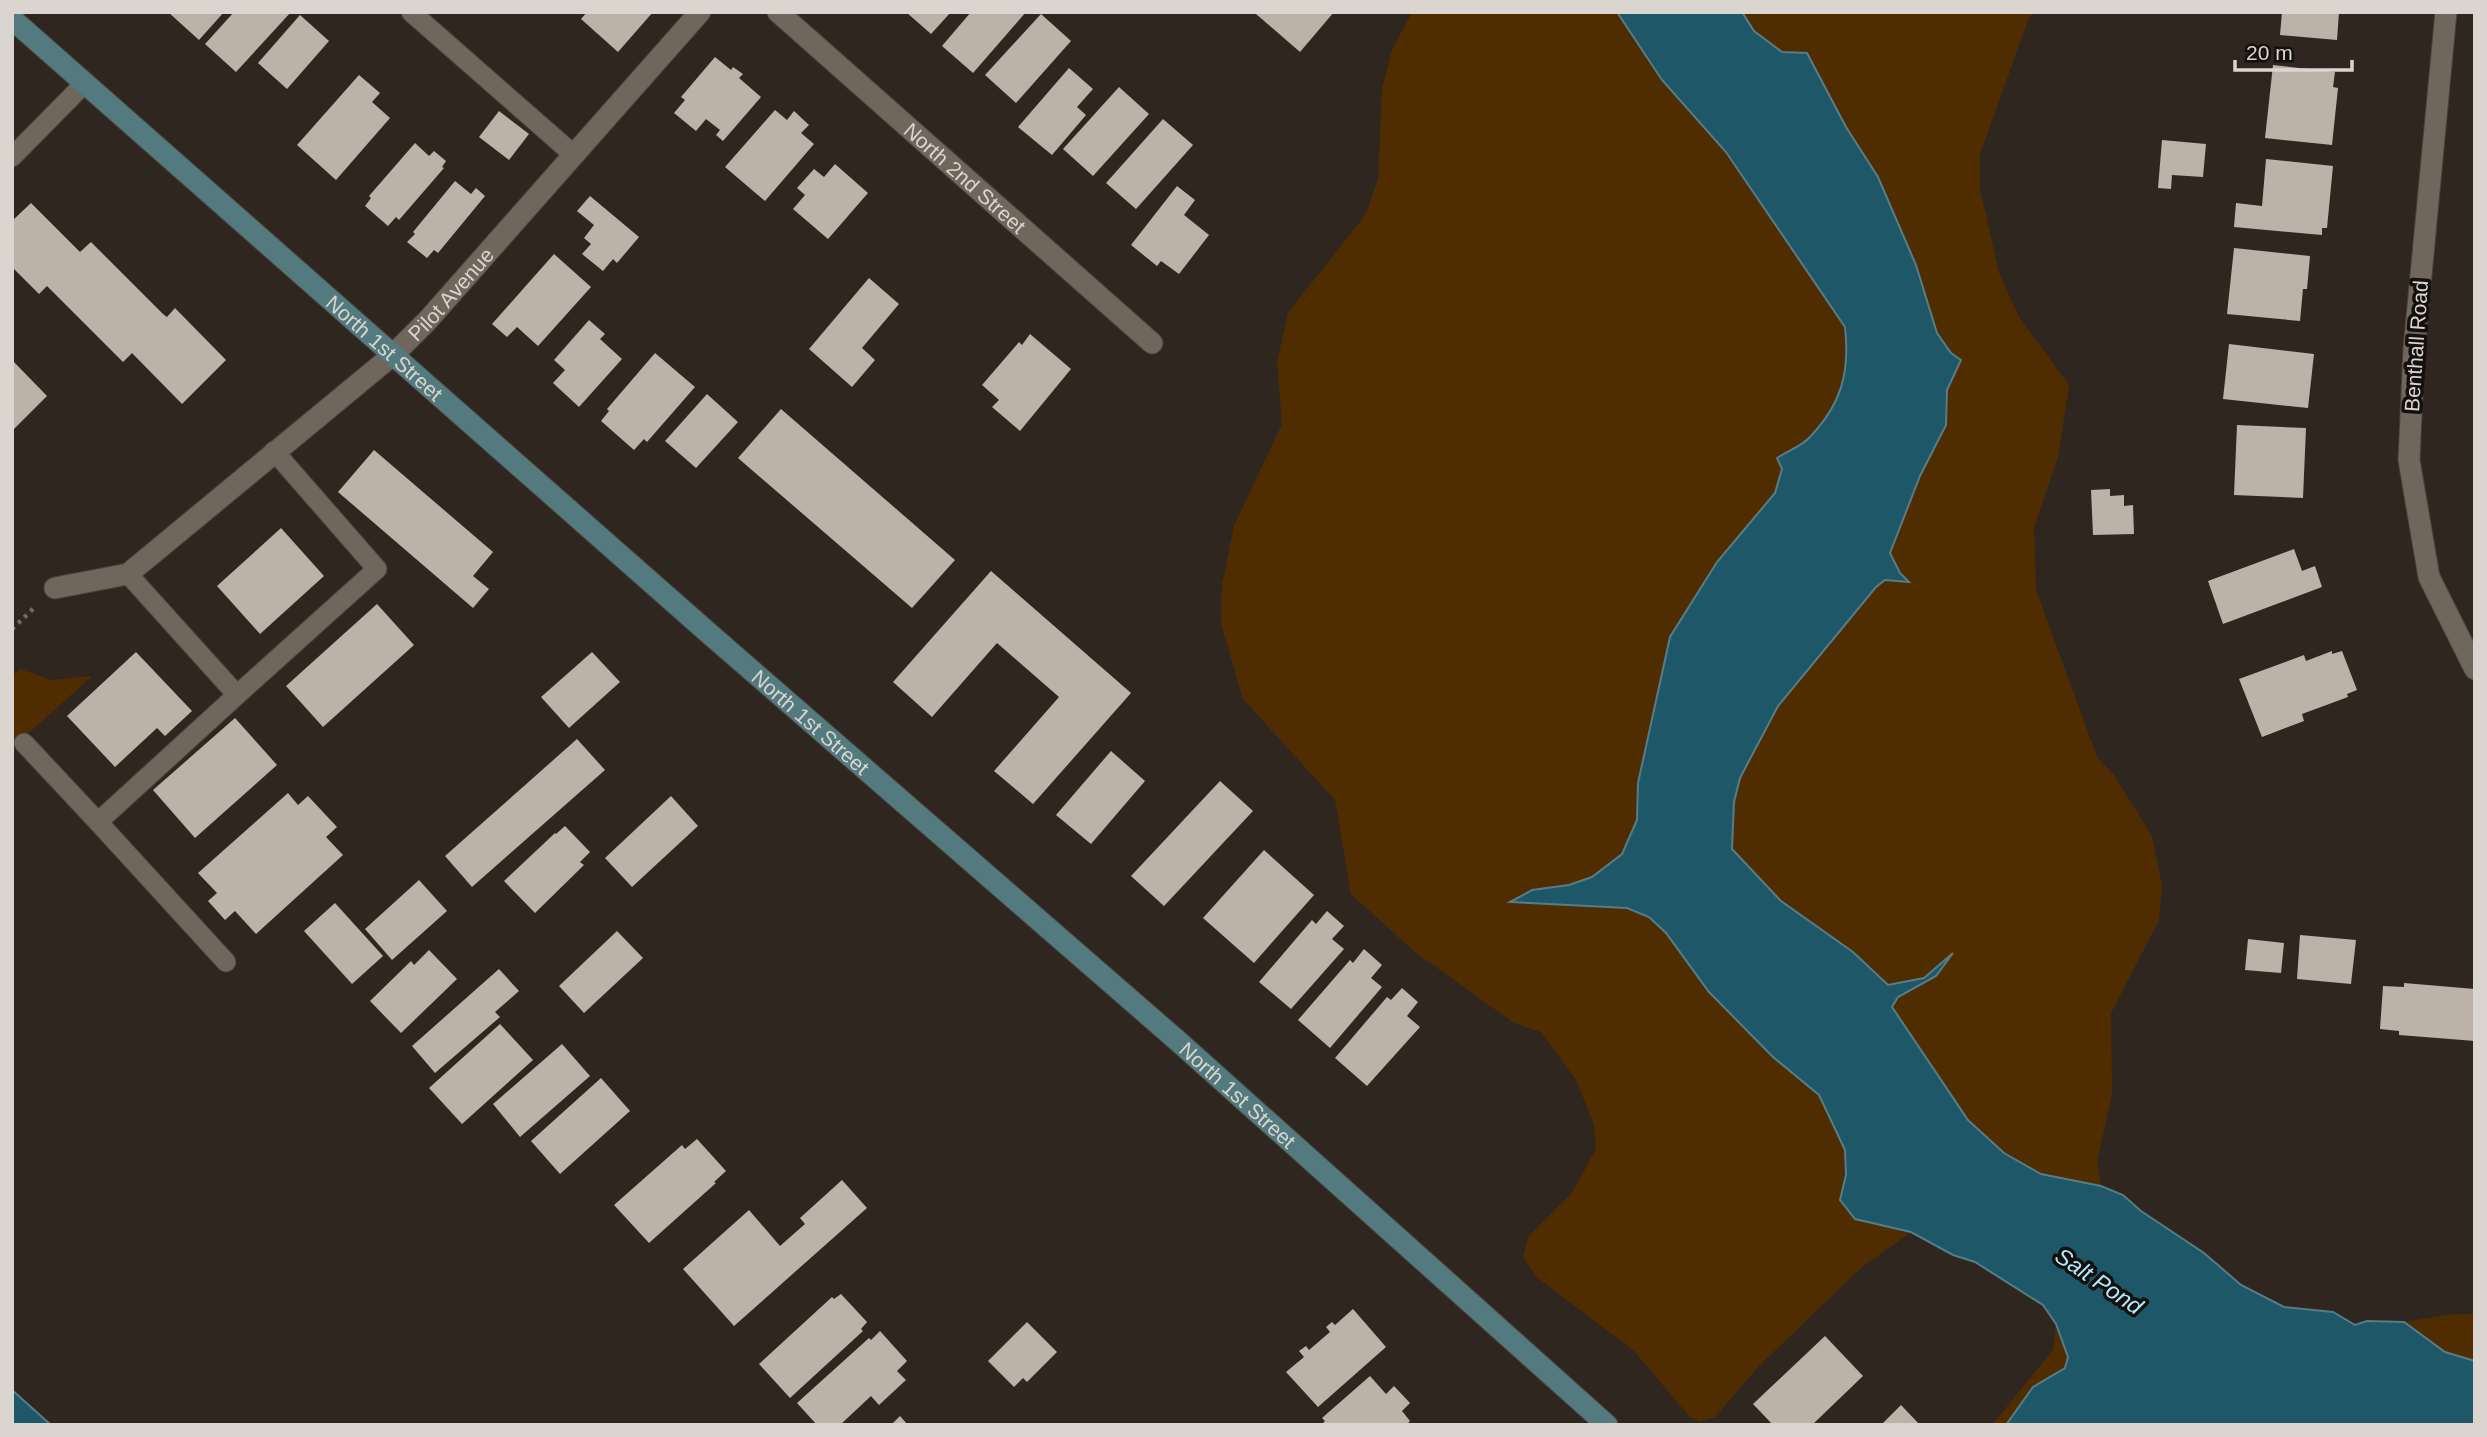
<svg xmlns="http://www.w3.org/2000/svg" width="2487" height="1437" font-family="Helvetica,sans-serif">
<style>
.green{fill:#502d00}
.water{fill:#1e5768;stroke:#567d87;stroke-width:2}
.building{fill:#bdb2a8}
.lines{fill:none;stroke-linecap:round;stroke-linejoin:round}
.lane-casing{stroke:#4a433c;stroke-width:21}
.street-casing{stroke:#4a433c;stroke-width:23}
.secondary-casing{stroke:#4a433c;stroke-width:23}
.path{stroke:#716a63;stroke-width:4.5;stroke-dasharray:3.5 5;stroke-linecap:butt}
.lane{stroke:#6f665c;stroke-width:19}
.street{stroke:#6f665c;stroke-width:21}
.secondary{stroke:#537b7f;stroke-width:21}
.labels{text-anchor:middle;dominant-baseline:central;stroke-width:7;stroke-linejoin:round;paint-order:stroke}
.street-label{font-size:21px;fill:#dad5cf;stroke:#14100d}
.water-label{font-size:23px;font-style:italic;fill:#afeaff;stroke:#14100d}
</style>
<rect width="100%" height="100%" fill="#2f271f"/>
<!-- green -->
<g class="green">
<path d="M 1412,12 L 1617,12 L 1662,80 L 1726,152 L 1845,327 C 1850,373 1842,402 1810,437 C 1802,446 1788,451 1778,457 L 1782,469 L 1775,493 L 1717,562 L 1670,637 L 1638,783 L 1637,820 L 1622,854 L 1592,877 L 1569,885 L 1532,890 L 1511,902 L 1627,908 L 1649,917 L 1666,933 L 1773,1057 L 1819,1095 L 1845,1150 L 1846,1175 L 1840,1200 L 1855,1219 L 1911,1232 L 1862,1267 L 1760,1365 L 1715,1417 L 1699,1422 L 1689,1416 L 1634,1351 L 1538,1278 L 1523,1258 L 1528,1237 L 1572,1193 L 1596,1149 L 1594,1124 L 1576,1080 L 1541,1032 L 1514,1023 L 1415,952 L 1351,894 L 1335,800 L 1243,699 L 1221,624 L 1222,585 L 1234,526 L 1282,424 L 1277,362 L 1288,313 L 1366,214 L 1378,179 L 1382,89 L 1392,50 Z"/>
<path d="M 1742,12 L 2033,12 L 2028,20 L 1980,154 L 1980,189 L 1999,273 L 2019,317 L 2069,385 L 2058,457 L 2034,528 L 2036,590 L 2097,757 L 2114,775 L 2152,836 L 2162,885 L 2159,920 L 2111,1013 L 2112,1094 L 2097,1163 L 2101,1186 C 2082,1183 2062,1180 2043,1175 C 1979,1155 1928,1060 1891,1007 L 1898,998 L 1936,976 L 1950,956 L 1924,978 L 1888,985 L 1853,952 L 1781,901 L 1732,849 L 1734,802 L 1740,778 L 1778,706 L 1876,587 L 1900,573 L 1890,553 L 1920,476 L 1946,425 L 1947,390 L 1961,360 L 1951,353 L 1937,333 L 1916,265 L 1878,177 L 1846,127 L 1782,52 L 1754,31 Z"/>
<polygon points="20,669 51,680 92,676 12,748 12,676"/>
<polygon points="2453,1314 2475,1314 2475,1361 2445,1352 2404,1322"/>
<polygon points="2056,1324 2068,1357 2065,1368 2033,1387 2006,1425 1992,1425 2053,1350"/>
</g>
<!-- water -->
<g class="water">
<path d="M 1617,12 L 1742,12 L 1754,31 L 1782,52 L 1807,53 L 1846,127 L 1878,177 L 1916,265 L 1937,333 L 1951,353 L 1961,360 L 1947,390 L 1946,425 L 1920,476 L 1890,553 L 1900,573 L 1909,582 L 1885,580 L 1876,587 L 1778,706 L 1740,778 L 1734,802 L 1732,849 L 1781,901 L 1853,952 L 1888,985 L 1924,978 L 1953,953 L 1936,976 L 1898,997 L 1892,1007 L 1968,1120 L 2004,1153 L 2041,1174 L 2101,1186 L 2123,1195 L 2141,1211 L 2204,1253 L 2241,1285 L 2284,1307 L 2333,1312 L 2355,1325 L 2367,1321 L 2404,1322 L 2445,1352 L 2475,1361 L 2475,1425 L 2006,1425 L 2033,1387 L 2065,1368 L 2068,1357 L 2056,1324 L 2043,1305 L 1975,1262 L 1953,1255 L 1911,1232 L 1855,1219 L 1840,1200 L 1846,1175 L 1845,1150 L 1819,1095 L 1773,1057 L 1709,992 L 1666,933 L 1649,917 L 1627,908 L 1510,902 L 1532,890 L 1569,885 L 1592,877 L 1622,854 L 1637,820 L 1638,783 L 1670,637 L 1717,562 L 1775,493 L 1782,469 L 1777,458 C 1788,451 1802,446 1810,437 C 1842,403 1850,372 1845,327 L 1726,152 L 1662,80 Z"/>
<polygon points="12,1390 51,1425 12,1425"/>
</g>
<!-- building -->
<g class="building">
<polygon points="168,12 224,12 199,40"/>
<polygon points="234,12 291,12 236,72 205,44"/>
<polygon points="587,12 653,12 618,52 581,19"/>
<polygon points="906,12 951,12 931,34"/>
<polygon points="971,12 1026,12 973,73 942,46"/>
<polygon points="1257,12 1334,12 1300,52 1256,14"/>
<polygon points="2282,12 2339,12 2337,40 2280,35"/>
<polygon points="1041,14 1071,41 1016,103 985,75"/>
<polygon points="300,15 329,41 287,89 258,63"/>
<polygon points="715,57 731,70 733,67 743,74 739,78 761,97 723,141 716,135 720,130 706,119 696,131 674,113 685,100 681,97"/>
<polygon points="2273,65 2335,72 2333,87 2338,88 2332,145 2265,138"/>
<polygon points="1069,68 1093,89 1077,107 1086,115 1052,155 1018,127"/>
<polygon points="359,75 380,93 372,102 390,118 336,180 297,145"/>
<polygon points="1119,87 1149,114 1093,176 1063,149"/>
<polygon points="775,110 787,120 794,111 809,125 801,133 814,144 765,201 725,167"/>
<polygon points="499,111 529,134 509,160 479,137"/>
<polygon points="1163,119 1193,145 1136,209 1106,183"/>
<polygon points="2162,140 2206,144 2203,177 2172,175 2171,189 2158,188"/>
<polygon points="415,143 429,156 434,151 446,161 442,167 444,168 399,220 396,217 388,226 365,206 371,198 369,196"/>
<polygon points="2266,159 2333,166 2327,228 2322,228 2322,235 2234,227 2236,203 2262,206"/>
<polygon points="835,164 868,193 828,239 793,209 805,195 797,188 814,169 824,177"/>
<polygon points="455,181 471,194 476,188 485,196 438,253 434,250 427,258 407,242 415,234 413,232"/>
<polygon points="1177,186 1195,200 1184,215 1209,235 1179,274 1161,261 1157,266 1131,245"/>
<polygon points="590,196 639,237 617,263 613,259 603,271 582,254 591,244 584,238 594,225 577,211"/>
<polygon points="31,203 80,252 91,242 163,314 167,317 175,308 226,360 182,404 132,353 123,362 47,286 39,294 12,267 12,221"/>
<polygon points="2234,248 2310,256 2307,289 2303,289 2300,321 2227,314"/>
<polygon points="554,254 591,287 538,346 517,327 507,337 492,324"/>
<polygon points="869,278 899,304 862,348 875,360 852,387 809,349"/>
<polygon points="589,320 605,334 600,339 622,359 579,407 553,383 565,370 554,360"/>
<polygon points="1030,334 1071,369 1020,431 992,407 999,400 982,385 1019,342 1022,345"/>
<polygon points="2229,344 2314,354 2308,408 2223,399"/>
<polygon points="655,353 695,387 647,442 644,439 634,450 601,421 609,411 607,409"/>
<polygon points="12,360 47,396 12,431"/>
<polygon points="707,394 738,422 696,468 665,441"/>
<polygon points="781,409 955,560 912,608 738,458"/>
<polygon points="2237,425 2306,428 2303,498 2234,495"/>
<polygon points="374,450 493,552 473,576 489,589 473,608 338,492"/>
<polygon points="2110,489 2110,496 2124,495 2124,506 2133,505 2134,534 2093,535 2091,490"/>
<polygon points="281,528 324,576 260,634 217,586"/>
<polygon points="2294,549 2302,571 2315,566 2322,587 2223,624 2208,581"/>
<polygon points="991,571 1131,693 1033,804 994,771 1059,697 997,643 932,717 893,682"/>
<polygon points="377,604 414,645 323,727 286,686"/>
<polygon points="2332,651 2332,654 2342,651 2357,690 2347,694 2348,697 2302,714 2304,721 2262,737 2239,679 2304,655 2306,661"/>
<polygon points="136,652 192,711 165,736 157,728 115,767 67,716"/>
<polygon points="592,652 620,682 569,728 541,697"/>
<polygon points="235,718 277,765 195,838 153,790"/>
<polygon points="577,739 605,770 472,887 445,856"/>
<polygon points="1111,751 1145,781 1091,844 1056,815"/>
<polygon points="1220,781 1253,811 1164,906 1131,876"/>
<polygon points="288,793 298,805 308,796 337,827 326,837 343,855 256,934 235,911 225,920 208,901 217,893 198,873"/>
<polygon points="671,796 698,826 632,887 605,858"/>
<polygon points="565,826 590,852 580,862 584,865 535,913 504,881 555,833 556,834"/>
<polygon points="1264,850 1314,895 1254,963 1203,918"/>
<polygon points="419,880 447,911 392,960 365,929"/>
<polygon points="335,903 383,956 352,984 304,931"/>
<polygon points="1327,911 1344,926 1332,939 1344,949 1291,1009 1259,982 1312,920 1316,924"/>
<polygon points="617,931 643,958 584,1013 559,986"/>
<polygon points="2300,935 2356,940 2351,984 2297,979"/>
<polygon points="2248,939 2284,943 2281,973 2245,970"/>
<polygon points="1364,949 1382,965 1371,978 1382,987 1330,1048 1298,1020 1350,960 1353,963"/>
<polygon points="429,950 457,979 401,1033 370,1001 411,961 414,965"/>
<polygon points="499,969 519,991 495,1012 500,1017 435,1073 412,1046"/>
<polygon points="2404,983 2475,989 2475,1041 2399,1035 2399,1031 2380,1029 2383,986 2404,987"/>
<polygon points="1402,988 1418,1002 1407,1016 1420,1027 1367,1086 1335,1058 1387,997 1391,1000"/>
<polygon points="500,1024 533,1060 462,1124 429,1088"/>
<polygon points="562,1044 590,1076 520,1137 493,1104"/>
<polygon points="601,1078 630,1111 560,1174 531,1141"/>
<polygon points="697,1139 726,1171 714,1182 716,1183 649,1243 614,1205 682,1145 685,1149"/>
<polygon points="842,1180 867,1208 734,1326 683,1269 749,1210 780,1246 805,1224 800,1218"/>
<polygon points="841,1294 867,1322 861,1329 863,1331 790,1398 759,1364 832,1297 834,1299"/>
<polygon points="1353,1309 1386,1347 1318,1407 1286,1372 1304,1357 1299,1351 1306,1346 1309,1350 1330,1332 1326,1327 1332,1322 1335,1325"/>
<polygon points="1027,1322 1057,1352 1027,1382 1023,1378 1014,1387 988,1361"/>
<polygon points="880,1331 907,1361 897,1371 906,1380 879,1405 871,1396 840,1425 817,1425 797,1403 869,1338 871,1340"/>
<polygon points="1825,1336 1863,1376 1812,1425 1773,1425 1753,1404"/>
<polygon points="1370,1376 1386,1394 1394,1386 1410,1403 1402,1411 1410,1421 1406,1425 1321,1425 1325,1421 1322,1418"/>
<polygon points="1901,1405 1920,1425 1881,1425"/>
<polygon points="900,1416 908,1425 891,1425"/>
</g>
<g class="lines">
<!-- lane casing -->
<g class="lane-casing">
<g id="lane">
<polyline points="411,12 574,155"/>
<polyline points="12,157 85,83"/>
<polyline points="128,574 237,695 377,569 274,451"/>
<polyline points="24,743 98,822"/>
<polyline points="226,962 98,822 237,695"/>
</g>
</g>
<!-- street casing -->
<g class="street-casing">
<g id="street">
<path id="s1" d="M 778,12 L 1152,343"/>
<polyline points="2446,12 2414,349 2409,460 2429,577 2475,669"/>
<path id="s2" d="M 55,588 L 128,574 L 394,354 L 428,320 L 700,12"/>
</g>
</g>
<!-- secondary casing -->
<g class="secondary-casing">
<g id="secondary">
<path id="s3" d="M 12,19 L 704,629 L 1179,1042 L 1607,1425"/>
</g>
</g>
<!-- path -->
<polyline class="path" points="12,629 34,608"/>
<!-- lane -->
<use href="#lane" class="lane"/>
<!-- street -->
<use href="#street" class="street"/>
<!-- secondary -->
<use href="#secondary" class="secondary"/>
</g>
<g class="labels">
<!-- street labels -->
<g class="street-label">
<text stroke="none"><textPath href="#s1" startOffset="250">North 2nd Street</textPath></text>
<text stroke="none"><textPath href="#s2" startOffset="502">Pilot Avenue</textPath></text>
<text transform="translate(2416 346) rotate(-86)">Benthall Road</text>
<text stroke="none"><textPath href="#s3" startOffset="497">North 1st Street</textPath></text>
<text stroke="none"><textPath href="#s3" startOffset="1064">North 1st Street</textPath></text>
<text stroke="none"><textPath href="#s3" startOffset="1631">North 1st Street</textPath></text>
</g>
<!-- water labels -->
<g class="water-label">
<text transform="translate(2099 1281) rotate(34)">Salt Pond</text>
</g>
</g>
<!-- border -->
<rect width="2487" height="1437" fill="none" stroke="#dad5cf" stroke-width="28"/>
<!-- scale -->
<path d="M2235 60v10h117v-10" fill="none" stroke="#dad5cf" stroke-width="3.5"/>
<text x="2246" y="60" font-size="21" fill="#dad5cf" stroke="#14100d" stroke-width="5" paint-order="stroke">20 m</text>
</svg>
